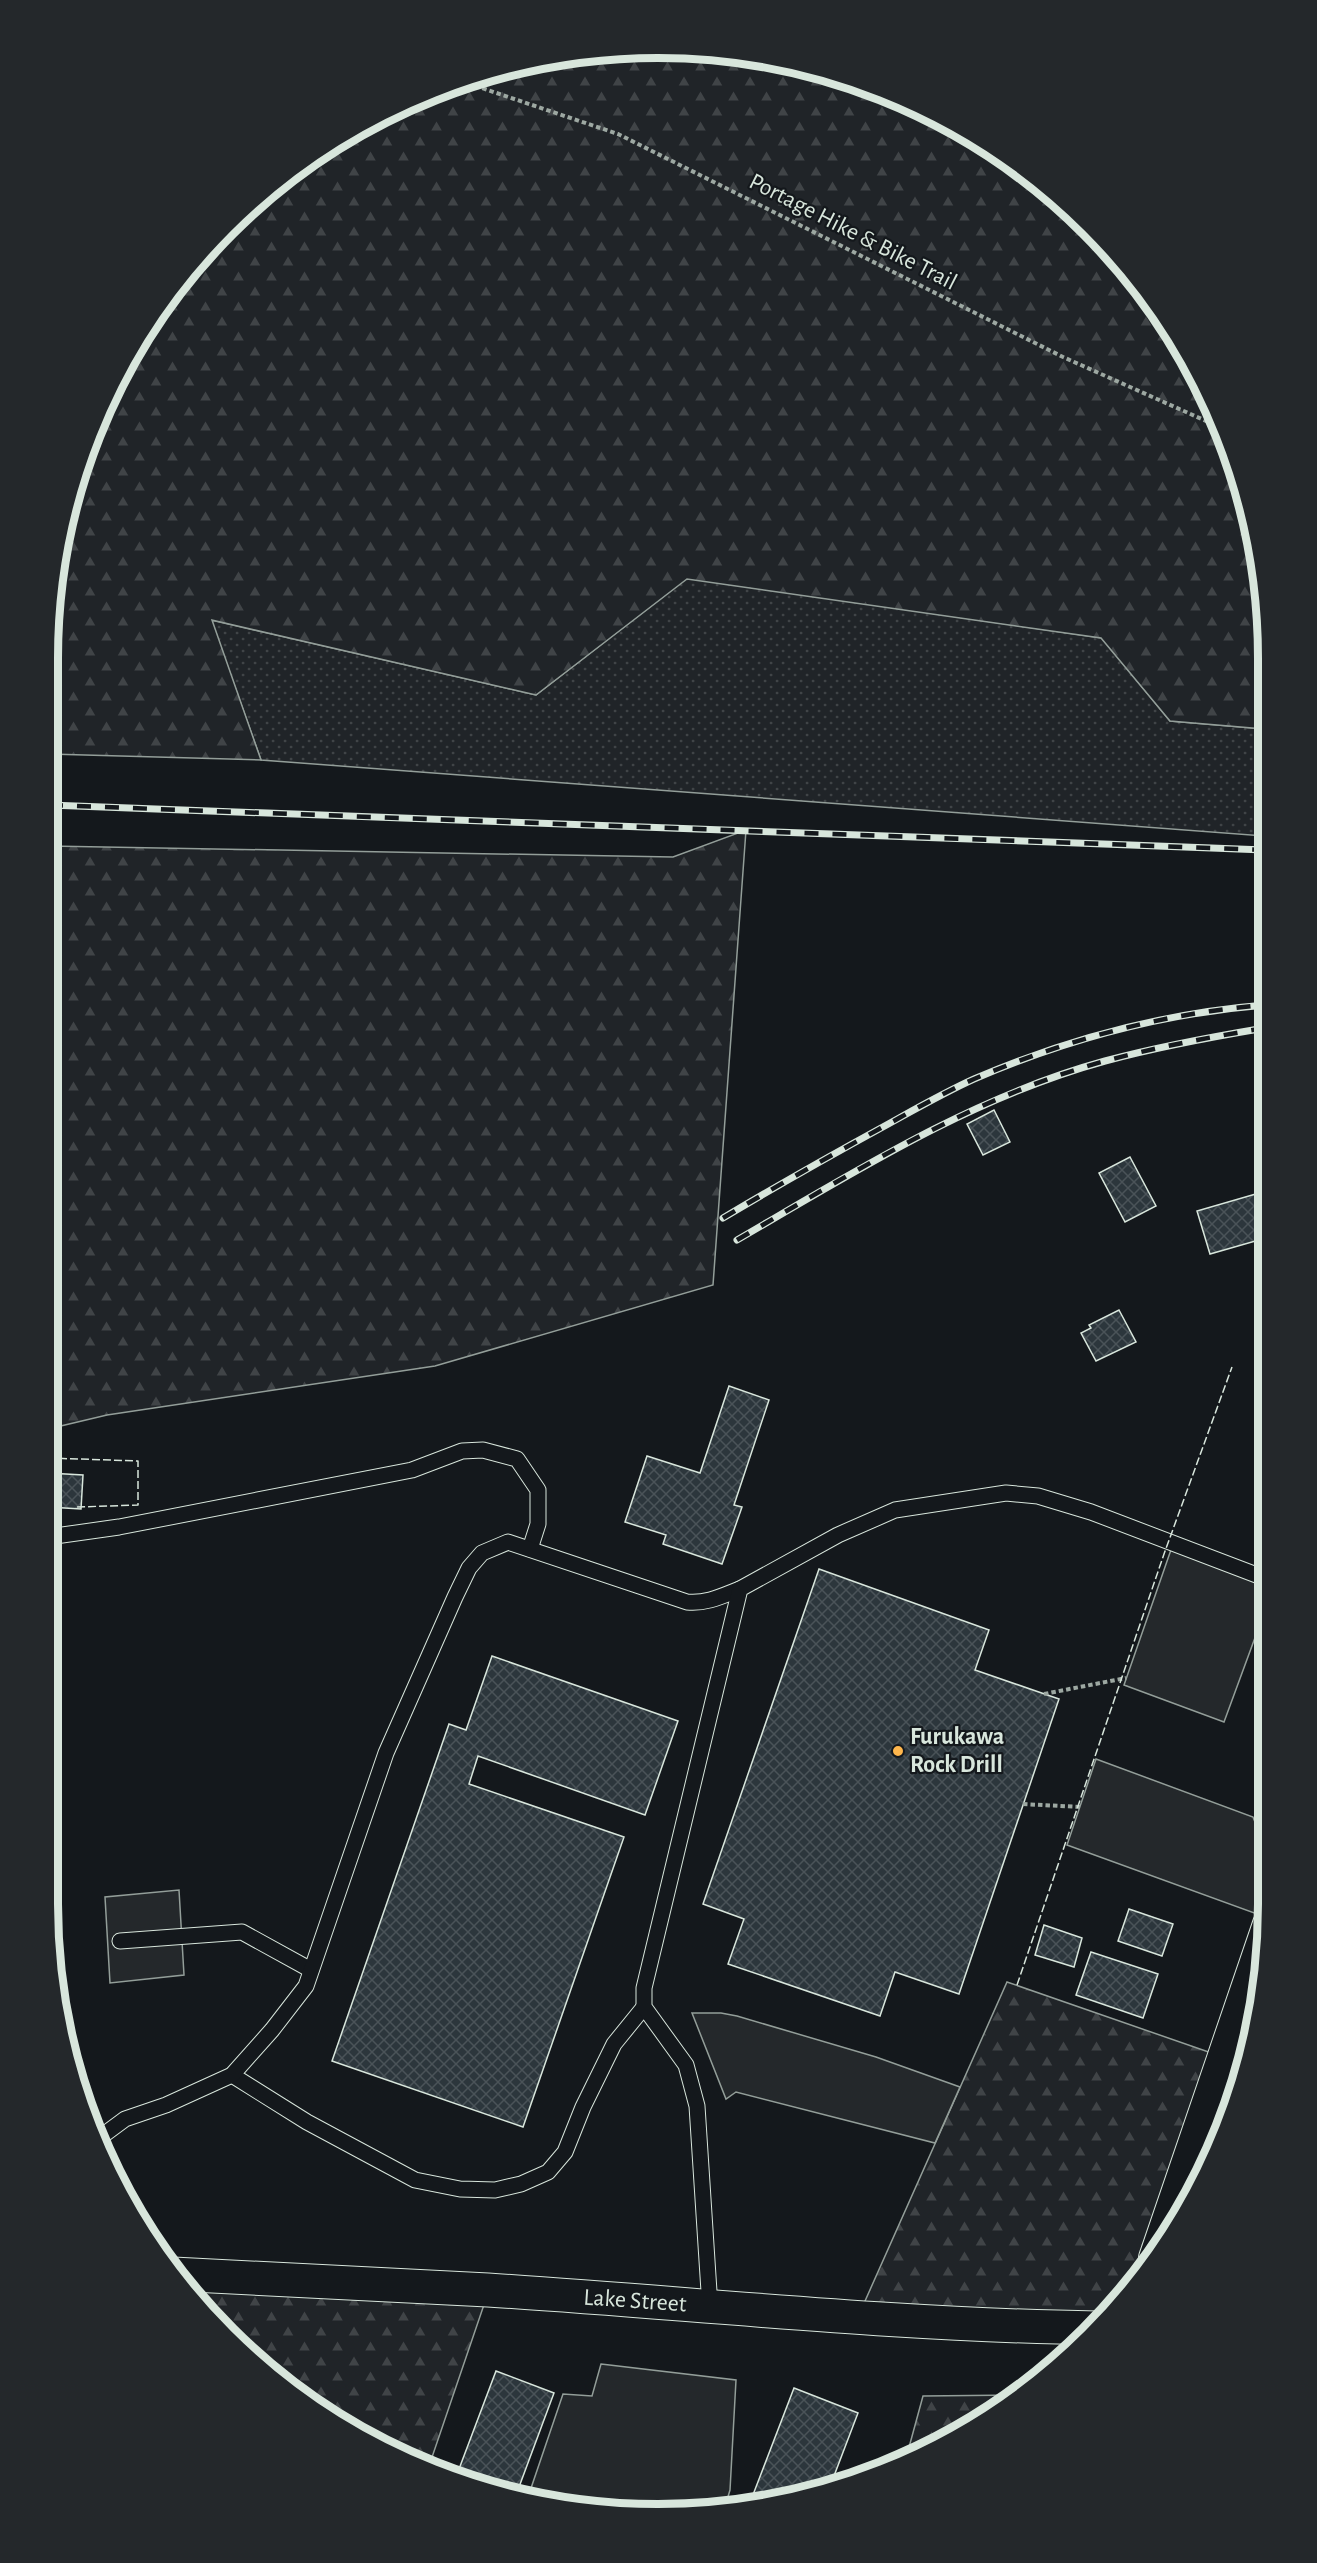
<svg xmlns="http://www.w3.org/2000/svg" width="1317" height="2563" font-family="'Alegreya Sans',sans-serif">
<style>
.grass{fill:url(#grass-dots);stroke:#939e99;stroke-width:1.5}
.forest{fill:url(#forest-firs);stroke:#939e99;stroke-width:1.5}
.parking{fill:#24282b;stroke:#939e99;stroke-width:1.5}
.building{fill:url(#building-cross-hatch);stroke:#d8e6dc;stroke-width:1.5}
.lines{fill:none;stroke-linecap:round;stroke-linejoin:round}
.lane-casing{stroke:#d8e6dc;stroke-width:17}
.street-casing{stroke:#d8e6dc;stroke-width:32}
.secondary-casing{stroke:#d8e6dc;stroke-width:35}
.path{stroke:#9da8a2;stroke-width:4;stroke-dasharray:4.5 3;stroke-linecap:butt}
.lane{stroke:#14181c;stroke-width:15}
.street{stroke:#14181c;stroke-width:30}
.secondary{stroke:#14181c;stroke-width:33}
.rail-casing{stroke:#d8e6dc;stroke-width:7}
.rail{stroke:#14181c;stroke-width:4.5;stroke-dasharray:14;stroke-linecap:butt}
.fence{stroke:#d8e6dc;stroke-width:1.5;stroke-dasharray:8 3;stroke-linecap:butt}
.poi-dot{fill:#ffb74d;stroke:#14181c;stroke-width:2}
.labels{text-anchor:middle;dominant-baseline:central;stroke-width:4.5;stroke-linejoin:round;paint-order:stroke}
.street-label{font-size:24px;fill:#d8e6dc;stroke:#14181c}
.poi-label{font-size:24px;font-weight:bold;fill:#d8e6dc;stroke:#14181c;text-anchor:start}
.rim{fill:none;stroke:#d8e6dc;stroke-width:8}
</style>
<defs>
<pattern id="grass-dots" width="8" height="8" patternUnits="userSpaceOnUse" patternTransform="scale(1.5)"><rect width="8" height="8" fill="#202428"/><path d="M2 2h.1M6 6h.1" fill="none" stroke="#404447" stroke-width="1.8" stroke-linecap="round"/></pattern>
<pattern id="forest-firs" width="22" height="20" patternUnits="userSpaceOnUse" patternTransform="scale(1.5)"><rect width="22" height="20" fill="#202428"/><path d="M5 1l3.5 6h-7zM16 11l3.5 6h-7z" fill="#404447"/></pattern>
<pattern id="building-cross-hatch" width="8" height="8" patternUnits="userSpaceOnUse" patternTransform="scale(1.5)"><rect width="8" height="8" fill="#2c363c"/><path d="M0 0l8 8M0 8l8-8" fill="none" stroke="#4a5358"/></pattern>
</defs>
<rect width="100%" height="100%" fill="#14181c"/>
<!-- grass -->
<polygon class="grass" points="687,578 1102,638 1170,721 1264,729 1264,836 261,760 211,620 536,695"/>
<!-- forest -->
<g class="forest">
<polygon points="698,49 816,69 928,111 1030,174 1143,287 1223,425 1264,578 1264,729 1170,721 1101,638 687,579 536,695 212,620 261,760 49,754 49,619 69,501 111,389 174,287 256,200 353,130 460,81 578,53"/>
<polygon points="746,830 713,1285 435,1366 107,1415 48,1429 49,846 673,857"/>
<polygon points="1007,1982 1223,2057 1154,2259 1097,2328 857,2319"/>
<polygon points="174,2276 489,2290 428,2469 320,2412 256,2363"/>
<polygon points="1021,2395 929,2452 905,2462 923,2396"/>
</g>
<!-- parking -->
<g class="parking">
<polygon points="1173,1544 1267,1579 1267,1605 1224,1722 1124,1685"/>
<polygon points="1096,1759 1253,1817 1267,1853 1268,1918 1067,1845"/>
<polygon points="179,1890 184,1975 110,1983 105,1897"/>
<polygon points="692,2013 721,2013 737,2016 876,2057 960,2087 935,2143 736,2092 726,2099"/>
<polygon points="601,2364 736,2380 730,2490 724,2510 619,2514 527,2500 563,2394 592,2396"/>
</g>
<!-- building -->
<g class="building">
<polygon points="994,1110 1010,1142 983,1155 967,1124"/>
<polygon points="1130,1157 1156,1206 1125,1222 1099,1173"/>
<polygon points="1266,1191 1266,1238 1210,1254 1197,1211"/>
<polygon points="1119,1310 1136,1342 1096,1361 1081,1333 1091,1328 1089,1325"/>
<polygon points="729,1386 769,1400 734,1505 742,1507 722,1564 663,1544 666,1535 625,1522 647,1456 700,1473"/>
<polygon points="48,1473 83,1475 81,1509 48,1507"/>
<polygon points="819,1569 989,1630 975,1670 1059,1699 959,1994 895,1972 880,2016 728,1964 744,1919 703,1904"/>
<polygon points="492,1656 678,1721 645,1815 478,1756 469,1784 624,1837 523,2127 332,2061 449,1724 466,1730"/>
<polygon points="1129,1909 1173,1924 1162,1956 1118,1941"/>
<polygon points="1044,1925 1082,1938 1074,1967 1035,1955"/>
<polygon points="1091,1952 1158,1974 1143,2018 1076,1995"/>
<polygon points="496,2371 554,2393 516,2495 442,2474 446,2464 459,2469"/>
<polygon points="794,2388 858,2413 829,2489 763,2504 751,2500"/>
</g>
<g class="lines">
<!-- lane casing -->
<g class="lane-casing">
<g id="lane">
<polyline points="48,1537 119,1527 412,1470 462,1451 483,1450 517,1459 538,1490 538,1524 530,1549"/>
<polyline points="120,1941 242,1932 311,1970"/>
<polyline points="232,2075 307,2122 415,2180 460,2189 495,2190 521,2184 548,2172 565,2152 583,2107 614,2044 644,2007"/>
<path d="M 98,2139 L 125,2119 L 166,2105 L 232,2075 L 272,2030 L 306,1986 L 386,1753 L 455,1597 L 469,1568 L 482,1553 L 508,1542 L 687,1602 C 706,1604 722,1596 740,1589"/>
<polyline points="710,2307 697,2106 686,2065 644,2007 644,1988 740,1589 838,1535 895,1510 1006,1493 1038,1496 1091,1512 1267,1579"/>
</g>
</g>
<!-- street casing -->
<g class="street-casing">
<polyline id="street" points="1154,2258 1268,1924"/>
</g>
<!-- secondary casing -->
<g class="secondary-casing">
<path id="secondary" d="M 173,2274 C 278,2279 383,2284 488,2290 C 691,2303 893,2325 1097,2328"/>
</g>
<!-- path -->
<g class="path">
<polyline points="461,81 618,134 1063,357 1224,429"/>
<polyline points="1044,1694 1126,1678"/>
<polyline points="1023,1804 1080,1807"/>
</g>
<!-- lane -->
<use href="#lane" class="lane"/>
<!-- street -->
<use href="#street" class="street"/>
<!-- secondary -->
<use href="#secondary" class="secondary"/>
<!-- rail casing -->
<g class="rail-casing">
<g id="rail">
<polyline points="49,805 1265,850"/>
<path d="M 723,1218 C 775,1187 828,1157 881,1128 C 912,1111 943,1093 974,1079 C 1067,1039 1165,1013 1265,1005"/>
<path d="M 737,1240 C 854,1172 973,1097 1105,1061 C 1157,1047 1211,1037 1265,1028"/>
</g>
</g>
<!-- rail -->
<use href="#rail" class="rail"/>
<!-- fence -->
<g class="fence">
<polyline points="48,1458 138,1461 138,1505 77,1507"/>
<polyline points="1017,1985 1164,1554 1232,1367"/>
</g>
</g>
<!-- markers -->
<circle class="poi-dot" cx="898" cy="1751" r="6"/>
<g class="labels">
<!-- street labels -->
<g class="street-label">
<text transform="translate(853 232) rotate(27)">Portage Hike &amp; Bike Trail</text>
<text transform="translate(635 2301) rotate(4)">Lake Street</text>
</g>
<!-- poi labels -->
<g class="poi-label">
<text x="910" y="1737">Furukawa<tspan x="910" dy="28">Rock Drill</tspan></text>
</g>
</g>
<!-- crop -->
<path d="M0 0H1317V2563H0ZM658 58H658A600 600 0 0 1 1258 658V1904A600 600 0 0 1 658 2504H658A600 600 0 0 1 58 1904V658A600 600 0 0 1 658 58Z" fill="#24282b" fill-rule="evenodd"/>
<path class="rim" d="M658 58H658A600 600 0 0 1 1258 658V1904A600 600 0 0 1 658 2504H658A600 600 0 0 1 58 1904V658A600 600 0 0 1 658 58Z"/>
</svg>
